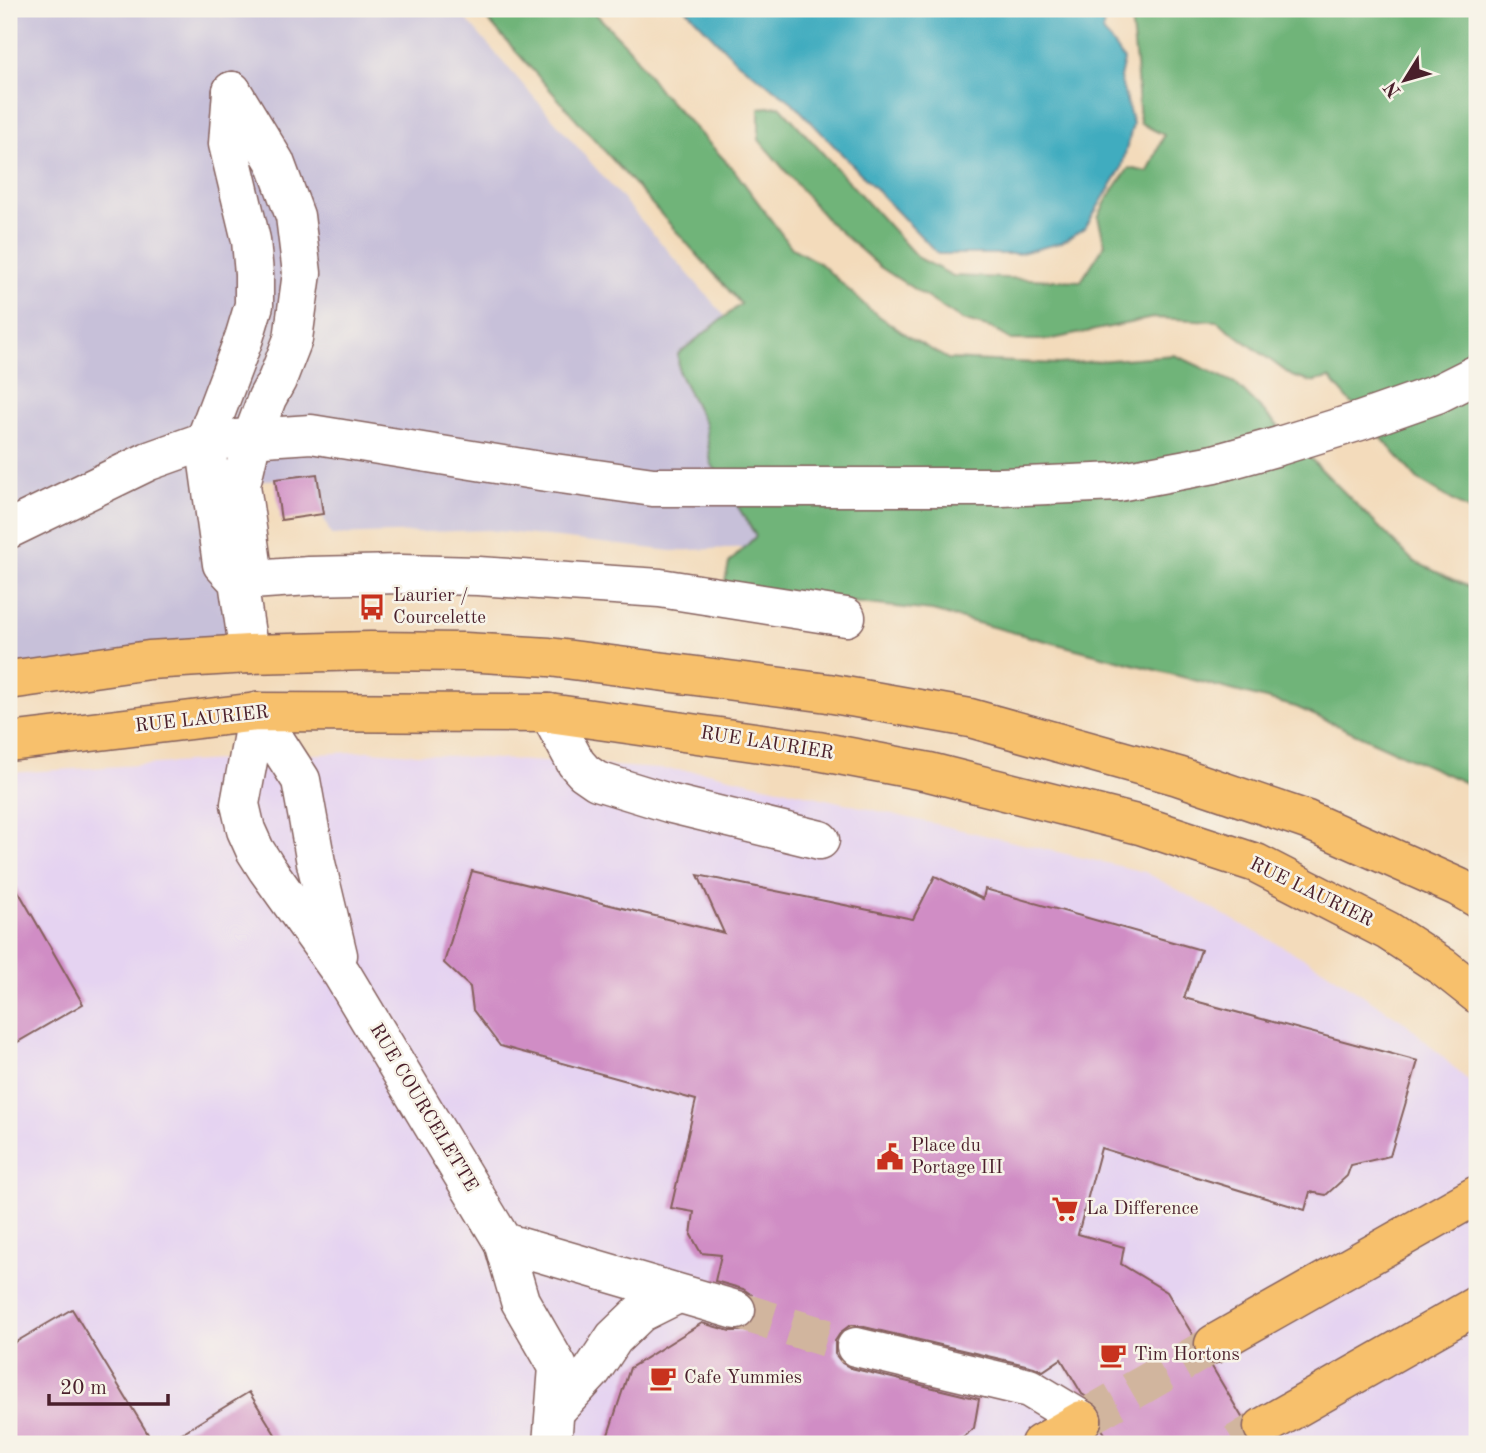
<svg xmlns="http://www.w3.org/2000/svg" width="1486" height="1453" font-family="'Old Standard TT',serif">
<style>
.built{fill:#e5d3f1}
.industrial{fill:#c7c0d9}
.forest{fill:#6fb479;stroke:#5c6a52;stroke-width:2}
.water{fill:#41acbf;stroke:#466675;stroke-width:2}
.building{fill:#d08dc5}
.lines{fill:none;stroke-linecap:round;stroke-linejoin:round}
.minor-tunnel{stroke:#d1b59e;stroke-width:38;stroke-dasharray:38 19;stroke-linecap:butt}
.major-tunnel{stroke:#d1b59e;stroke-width:38;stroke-dasharray:38 19;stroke-linecap:butt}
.minor-casing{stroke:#85615d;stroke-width:41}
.major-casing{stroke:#85615d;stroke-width:41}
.minor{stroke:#fff;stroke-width:38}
.major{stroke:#f7c06c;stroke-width:38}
.labels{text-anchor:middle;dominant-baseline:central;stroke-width:5;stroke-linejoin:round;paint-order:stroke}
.poi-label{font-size:19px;fill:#4a1f2b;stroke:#f7f3e8;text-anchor:start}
.street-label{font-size:19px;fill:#4a1f2b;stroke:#f7f3e8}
</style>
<rect width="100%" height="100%" fill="#f7f3e8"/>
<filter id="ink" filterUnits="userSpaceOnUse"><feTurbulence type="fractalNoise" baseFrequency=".0143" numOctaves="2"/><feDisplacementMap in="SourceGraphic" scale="14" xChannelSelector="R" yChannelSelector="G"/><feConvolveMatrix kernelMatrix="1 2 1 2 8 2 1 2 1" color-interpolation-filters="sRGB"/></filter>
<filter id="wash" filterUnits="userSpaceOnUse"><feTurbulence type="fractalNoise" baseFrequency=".00686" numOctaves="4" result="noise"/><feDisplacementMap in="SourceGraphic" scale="28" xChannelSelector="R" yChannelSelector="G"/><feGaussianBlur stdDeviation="1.57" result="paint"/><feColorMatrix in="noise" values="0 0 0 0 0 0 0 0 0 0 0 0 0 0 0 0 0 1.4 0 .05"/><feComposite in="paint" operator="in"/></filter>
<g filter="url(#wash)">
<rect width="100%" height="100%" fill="#f3dbbb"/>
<!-- built -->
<polygon class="built" points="368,751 708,772 1145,872 1320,967 1407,1024 1477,1089 1477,1444 9,1444 9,773"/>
<!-- industrial -->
<polygon class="industrial" points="9,9 215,9 222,17 231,9 457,9 744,338 770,546 672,551 488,530 331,535 322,514 281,520 275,479 242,485 249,654 9,680"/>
<!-- forest -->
<g class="forest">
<polygon points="478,9 591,9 629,48 661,92 734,170 792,248 821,264 869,309 909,337 948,359 1059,364 1174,355 1186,360 1235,383 1413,561 1477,591 1477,788 1296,707 932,611 741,590 725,582 729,563 756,536 711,463 705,424 679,373 678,354 741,304"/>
<polygon points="1130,9 1477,9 1477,515 1417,479 1330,378 1311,382 1292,376 1217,321 1153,318 1048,340 1011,340 994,329 962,320 880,267 828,221 759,140 759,108 780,106 917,257 953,276 1081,281 1105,244 1098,217 1109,196 1129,168 1148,172 1164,135 1140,123 1136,64"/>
</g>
<!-- water -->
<polygon class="water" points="686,9 1104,9 1103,31 1124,60 1120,78 1133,124 1121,169 1085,228 1060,243 1017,254 938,254 792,102 735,60"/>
<g id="blocks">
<!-- building -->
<g class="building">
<polygon points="317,474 323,514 281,520 275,479"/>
<polygon points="472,871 724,933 698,875 913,919 935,876 983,899 985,889 1201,950 1184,998 1418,1061 1390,1156 1351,1165 1347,1176 1326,1195 1310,1192 1305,1210 1101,1148 1078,1234 1124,1247 1121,1264 1167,1292 1194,1337 1192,1345 1195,1355 1202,1362 1211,1365 1243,1419 1241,1428 1244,1437 1250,1444 1111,1444 1102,1429 1104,1419 1101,1409 1093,1401 1082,1394 1061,1359 1043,1371 1034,1367 860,1326 849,1326 841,1332 835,1341 835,1354 842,1363 851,1368 979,1399 974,1428 954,1444 605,1444 630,1368 702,1323 730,1331 742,1331 752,1325 757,1315 757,1305 752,1295 743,1289 715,1281 721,1255 701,1253 691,1235 694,1212 671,1208 696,1100 500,1046 473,1010 470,987 444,963"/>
<polygon points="9,875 83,1004 9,1047"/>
<polygon points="72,1309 154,1444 9,1444 9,1346"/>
<polygon points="249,1392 281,1444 164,1444"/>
</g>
</g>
</g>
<g filter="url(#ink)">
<use href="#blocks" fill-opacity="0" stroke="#85615d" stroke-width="2"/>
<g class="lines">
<!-- minor-tunnel -->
<polyline class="minor-tunnel" points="736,1310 856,1347"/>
<!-- major-tunnel -->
<g class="major-tunnel">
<polyline points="1082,1420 1214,1344"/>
<polyline points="1235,1444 1263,1427"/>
</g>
<!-- minor casing -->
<g class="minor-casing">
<g id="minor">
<polyline points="232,91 228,144 251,240 254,274 254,305 244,338 205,441 222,564 238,581 249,654"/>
<polyline points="232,91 275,162 295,216 302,273 293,339 277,380 267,398 252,438 241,485 252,563 238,581"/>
<polyline points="9,529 149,461 205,441 311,434 540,471 653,487 1002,487 1118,482 1214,464 1279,446 1360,421 1437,394 1477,374"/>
<polyline points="238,581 309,576 401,574 478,576 660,588 846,617"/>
<polyline points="257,712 240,804 246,830 255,850 267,869 342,974 503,1242 520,1301 558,1367 552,1444"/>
<polyline points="257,712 301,780 316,863 338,955"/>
<polyline points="549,713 576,763 584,772 597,781 672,804 820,840"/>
<polyline points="503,1242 736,1310"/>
<polyline points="856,1347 1029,1388 1082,1420"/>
<polyline points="555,1411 592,1371 614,1338 640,1313 678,1294"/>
</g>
</g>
<!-- major casing -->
<g class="major-casing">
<g id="major">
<polyline points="9,680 149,660 249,654 370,651 465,652 549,657 828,693 970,718 1178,776 1307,820 1458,887 1477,898"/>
<polyline points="9,742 257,712 549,713 818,751 929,772 1140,825 1256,863 1388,931 1443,967 1477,994"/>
<polyline points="1214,1344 1477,1195"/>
<polyline points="1263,1427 1477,1305"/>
<polyline points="1040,1444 1082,1420"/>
</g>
</g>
<!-- minor -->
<use href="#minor" class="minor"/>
<!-- major -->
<use href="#major" class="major"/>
</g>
</g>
<!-- icons -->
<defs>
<g id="bus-bare" transform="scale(2.1)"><path d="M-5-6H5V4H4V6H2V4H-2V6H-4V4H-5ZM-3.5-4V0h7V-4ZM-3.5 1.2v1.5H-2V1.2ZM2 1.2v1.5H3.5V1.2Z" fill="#c8321e" stroke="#f7f3e8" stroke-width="2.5" paint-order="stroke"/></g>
<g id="civic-bare" transform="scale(2.1)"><path d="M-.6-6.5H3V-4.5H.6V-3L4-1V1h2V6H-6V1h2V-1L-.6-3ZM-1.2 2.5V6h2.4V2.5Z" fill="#c8321e" stroke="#f7f3e8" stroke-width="2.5" paint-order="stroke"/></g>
<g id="supermarket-bare" transform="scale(2.1)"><path d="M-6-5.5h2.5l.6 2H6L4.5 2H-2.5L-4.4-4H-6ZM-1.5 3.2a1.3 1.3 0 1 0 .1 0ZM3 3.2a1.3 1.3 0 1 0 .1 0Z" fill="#c8321e" stroke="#f7f3e8" stroke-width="2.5" paint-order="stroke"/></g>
<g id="cafe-bare" transform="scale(2.1)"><path d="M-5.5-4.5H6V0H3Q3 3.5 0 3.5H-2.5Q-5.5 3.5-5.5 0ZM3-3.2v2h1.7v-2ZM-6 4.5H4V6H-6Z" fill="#c8321e" stroke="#f7f3e8" stroke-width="2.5" paint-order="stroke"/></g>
</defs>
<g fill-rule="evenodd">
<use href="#bus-bare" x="372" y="607"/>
<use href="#civic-bare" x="890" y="1157"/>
<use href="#supermarket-bare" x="1065" y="1209"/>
<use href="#cafe-bare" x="1113" y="1355"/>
<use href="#cafe-bare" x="663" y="1378"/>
</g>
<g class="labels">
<!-- poi labels -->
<g class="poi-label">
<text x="393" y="596">Laurier /<tspan x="393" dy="22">Courcelette</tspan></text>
<text x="911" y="1146">Place du<tspan x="911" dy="22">Portage III</tspan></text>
<text x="1086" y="1209">La Difference</text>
<text x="1134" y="1355">Tim Hortons</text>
<text x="684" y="1378">Cafe Yummies</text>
</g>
<!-- street labels -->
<g class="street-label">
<text transform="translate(202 720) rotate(-6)">RUE LAURIER</text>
<text transform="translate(767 744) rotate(9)">RUE LAURIER</text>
<text transform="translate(1311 893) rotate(26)">RUE LAURIER</text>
<text transform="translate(423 1108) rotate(59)">RUE COURCELETTE</text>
</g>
</g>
<!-- margin -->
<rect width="1486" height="1453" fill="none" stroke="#f7f3e8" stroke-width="35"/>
<!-- north arrow -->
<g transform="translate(1405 80) rotate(233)" stroke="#f7f3e8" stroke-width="5" paint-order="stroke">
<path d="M0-5L12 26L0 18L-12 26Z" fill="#4a1f2b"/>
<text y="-10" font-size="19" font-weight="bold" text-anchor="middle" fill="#4a1f2b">N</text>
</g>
<!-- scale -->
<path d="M49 1394v10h119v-10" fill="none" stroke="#4a1f2b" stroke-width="3.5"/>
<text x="60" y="1394" font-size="21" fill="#4a1f2b" stroke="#f7f3e8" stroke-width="5" paint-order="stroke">20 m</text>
</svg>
